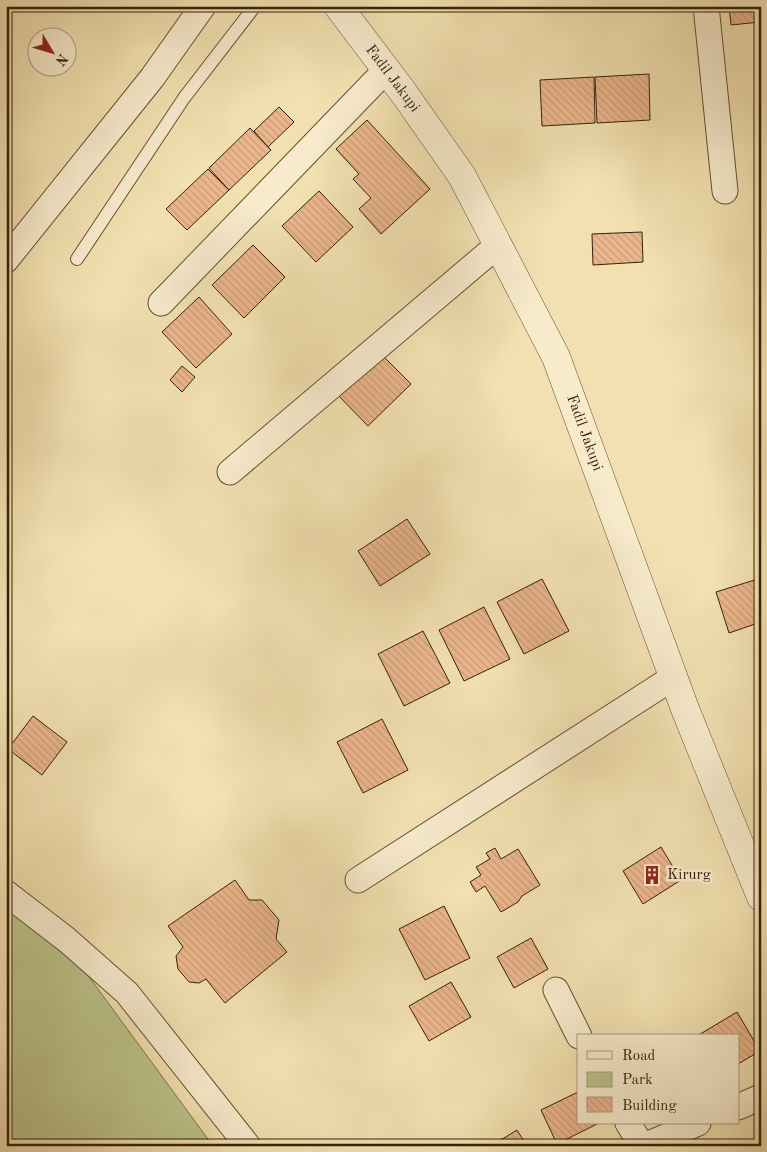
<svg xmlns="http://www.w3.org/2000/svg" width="767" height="1152" font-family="'Old Standard TT',serif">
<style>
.green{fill:#bcc28a;stroke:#78724a}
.building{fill:url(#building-back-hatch);stroke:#35210b}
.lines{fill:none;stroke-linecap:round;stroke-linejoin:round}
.service-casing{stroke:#645134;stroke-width:14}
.minor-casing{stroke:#645134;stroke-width:27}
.tertiary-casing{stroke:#645134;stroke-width:29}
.service{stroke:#f7ebcc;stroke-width:12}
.minor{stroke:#f7ebcc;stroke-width:25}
.tertiary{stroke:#f7ebcc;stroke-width:28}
.labels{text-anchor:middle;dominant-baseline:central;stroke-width:5;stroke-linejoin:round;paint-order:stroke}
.street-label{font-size:15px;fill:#35210b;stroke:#f7ebcc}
.poi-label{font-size:15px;fill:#35210b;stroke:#f7ebcc;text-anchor:start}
</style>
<defs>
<pattern id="building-back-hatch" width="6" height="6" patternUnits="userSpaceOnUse" patternTransform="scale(1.25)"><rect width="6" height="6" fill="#ebb68c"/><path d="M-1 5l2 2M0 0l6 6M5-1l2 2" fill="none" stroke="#ca9c77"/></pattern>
</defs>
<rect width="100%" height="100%" fill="#f2e0b0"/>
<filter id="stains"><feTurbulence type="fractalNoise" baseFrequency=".004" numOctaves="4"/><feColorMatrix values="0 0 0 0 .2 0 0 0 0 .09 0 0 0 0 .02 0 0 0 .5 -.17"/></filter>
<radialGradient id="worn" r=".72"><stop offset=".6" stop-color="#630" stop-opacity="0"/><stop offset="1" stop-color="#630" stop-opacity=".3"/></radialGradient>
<!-- green -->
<polygon class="green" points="6,906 76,959 213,1146 6,1146"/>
<!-- building -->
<g class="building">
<polygon points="729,6 759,6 760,22 731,25"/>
<polygon points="649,74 650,120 597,123 595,77"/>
<polygon points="594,77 595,123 542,126 540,80"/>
<polygon points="279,107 294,122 268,147 254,131"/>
<polygon points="367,120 430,189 381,234 359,209 371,198 353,179 359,174 336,149"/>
<polygon points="250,128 271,150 229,190 209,168"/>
<polygon points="208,169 229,190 187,230 166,209"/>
<polygon points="319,191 353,227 316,262 282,226"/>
<polygon points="642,232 643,262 593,265 592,234"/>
<polygon points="253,245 285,277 244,318 212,285"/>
<polygon points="199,297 232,334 196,368 162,332"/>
<polygon points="378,351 411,384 368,426 335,392"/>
<polygon points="182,366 195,377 182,392 170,380"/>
<polygon points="407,519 430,554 380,586 358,551"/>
<polygon points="761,578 761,622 729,633 716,592"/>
<polygon points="542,579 569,631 524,654 497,602"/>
<polygon points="484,607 510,659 464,681 439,630"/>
<polygon points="423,631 450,683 404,706 378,654"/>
<polygon points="33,716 67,742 42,775 8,749"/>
<polygon points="382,719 408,770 363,793 337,742"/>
<polygon points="661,847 681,880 643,904 623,871"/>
<polygon points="495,848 501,859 518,849 540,885 522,896 518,902 501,912 485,886 476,892 470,882 481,875 476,867 490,859 486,853"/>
<polygon points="235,880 249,900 262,900 279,920 276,939 287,952 225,1003 206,979 199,983 189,982 178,969 176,956 183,947 168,926"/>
<polygon points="444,906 470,958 425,980 399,929"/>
<polygon points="531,938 548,969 514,988 497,957"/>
<polygon points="451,982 471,1017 429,1041 409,1006"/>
<polygon points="737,1012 760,1051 738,1064 738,1036 697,1036"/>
<polygon points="578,1092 578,1123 599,1123 557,1144 541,1110"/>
<polygon points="517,1130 527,1146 491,1146"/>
</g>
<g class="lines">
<!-- service casing -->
<g class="service-casing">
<polyline id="service" points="77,259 184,98 255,6"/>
</g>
<!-- minor casing -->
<g class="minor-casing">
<g id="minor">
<polyline points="706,6 725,191"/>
<polyline points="6,260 152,78 203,6"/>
<polyline points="161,303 386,70"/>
<polyline points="230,472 498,245"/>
<polyline points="358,880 674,677"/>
<polyline points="6,893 67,940 127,993 248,1146"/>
<polyline points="556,990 579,1036"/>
<polyline points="738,1107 761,1097"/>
<polyline points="628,1123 642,1146"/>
<polyline points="644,1146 698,1123"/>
</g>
</g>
<!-- tertiary casing -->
<g class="tertiary-casing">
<polyline id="tertiary" points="338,6 403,92 462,176 556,357 685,709 761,897"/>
</g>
<!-- service -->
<use href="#service" class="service"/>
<!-- minor -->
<use href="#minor" class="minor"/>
<!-- tertiary -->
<use href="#tertiary" class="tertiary"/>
</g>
<!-- icons -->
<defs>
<g id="building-bare" transform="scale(1.5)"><path d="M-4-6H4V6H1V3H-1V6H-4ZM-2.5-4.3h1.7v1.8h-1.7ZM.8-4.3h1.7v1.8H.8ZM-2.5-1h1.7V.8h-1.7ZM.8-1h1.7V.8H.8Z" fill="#8f2418" stroke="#f7ebcc" stroke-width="2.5" paint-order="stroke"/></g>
</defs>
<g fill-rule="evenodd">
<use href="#building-bare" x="652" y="875"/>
</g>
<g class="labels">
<!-- street labels -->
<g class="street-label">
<text transform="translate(392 79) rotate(53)">Fadil Jakupi</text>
<text transform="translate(584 433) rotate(70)">Fadil Jakupi</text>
</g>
<!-- poi labels -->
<g class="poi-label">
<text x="667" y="875">Kirurg</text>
</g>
</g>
<!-- margin -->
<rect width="767" height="1152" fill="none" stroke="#f2e0b0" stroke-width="25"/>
<rect x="8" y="8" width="752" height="1137" fill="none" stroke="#35210b" stroke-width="2.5"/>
<rect x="12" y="12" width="742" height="1127" fill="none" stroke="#35210b"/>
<!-- legend -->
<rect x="577" y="1034" width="162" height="90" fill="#f7ebcc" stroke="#a99a7f"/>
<rect x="587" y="1051" width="25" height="8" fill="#f7ebcc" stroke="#a99a7f"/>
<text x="622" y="1060" font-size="15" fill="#35210b">Road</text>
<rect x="587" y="1072" width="25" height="15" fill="#bcc28a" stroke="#a99a7f"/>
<text x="622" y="1084" font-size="15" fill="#35210b">Park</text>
<rect x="587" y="1097" width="25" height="15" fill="url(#building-back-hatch)" stroke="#a99a7f"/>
<text x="622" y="1110" font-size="15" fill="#35210b">Building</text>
<!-- north arrow -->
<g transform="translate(52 52) rotate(128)"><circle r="24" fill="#f7ebcc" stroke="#a99a7f"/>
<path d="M0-4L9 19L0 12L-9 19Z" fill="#8f2418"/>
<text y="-8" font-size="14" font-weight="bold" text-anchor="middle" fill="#35210b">N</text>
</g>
<rect width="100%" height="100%" filter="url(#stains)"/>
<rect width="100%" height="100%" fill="url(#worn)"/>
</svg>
